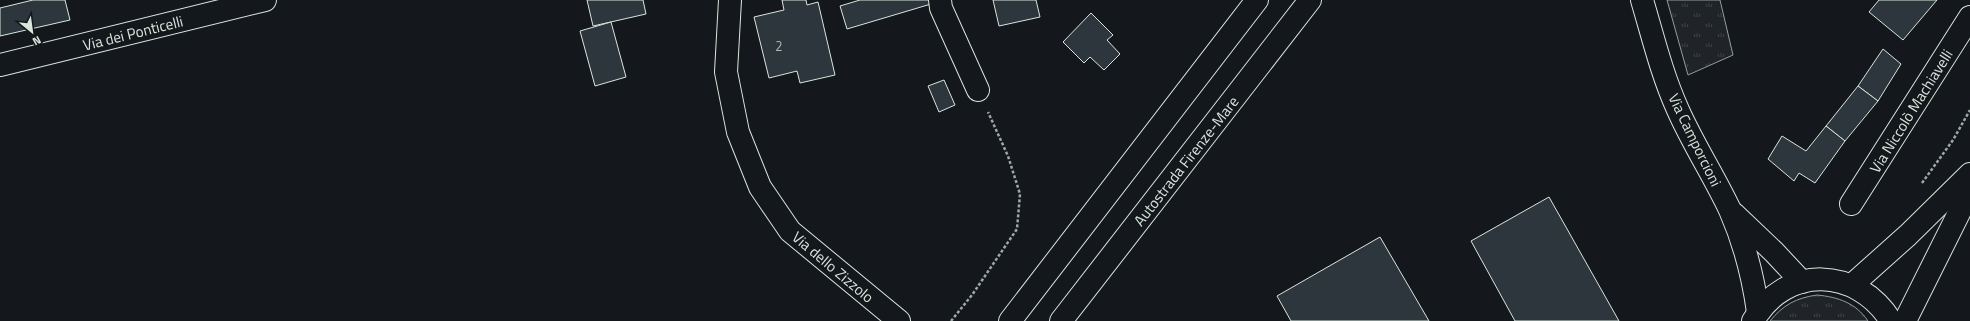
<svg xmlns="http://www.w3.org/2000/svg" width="1970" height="321" font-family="'Titillium Web',sans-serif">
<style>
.grass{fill:url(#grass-tufts);stroke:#939e99}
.building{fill:#2c363c;stroke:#d8e6dc}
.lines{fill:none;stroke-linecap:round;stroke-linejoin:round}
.minor-casing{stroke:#d8e6dc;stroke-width:24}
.secondary-casing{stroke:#d8e6dc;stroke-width:24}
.primary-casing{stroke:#d8e6dc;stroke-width:24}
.motorway-casing{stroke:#d8e6dc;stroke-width:24}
.path{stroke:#9da8a2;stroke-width:2.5;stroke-dasharray:3 2;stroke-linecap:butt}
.minor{stroke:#14181c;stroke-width:22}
.secondary{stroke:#14181c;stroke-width:22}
.primary{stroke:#14181c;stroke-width:22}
.motorway{stroke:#14181c;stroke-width:22}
.labels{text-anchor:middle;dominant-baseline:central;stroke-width:3;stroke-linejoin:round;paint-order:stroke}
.number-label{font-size:13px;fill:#adbab4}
.street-label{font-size:15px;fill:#d8e6dc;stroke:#14181c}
</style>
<defs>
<pattern id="grass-tufts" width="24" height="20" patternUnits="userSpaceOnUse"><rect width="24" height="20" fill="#202428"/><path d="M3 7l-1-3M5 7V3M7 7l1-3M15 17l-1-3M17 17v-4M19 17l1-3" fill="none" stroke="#404447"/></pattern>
</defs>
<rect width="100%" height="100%" fill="#14181c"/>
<!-- grass -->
<g class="grass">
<polygon points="1667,0 1720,0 1733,55 1688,75"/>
<path d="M 1817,295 C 1838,297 1856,303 1868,321 L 1770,321 C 1783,305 1796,298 1817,295 Z"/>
</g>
<!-- building -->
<g class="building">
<polygon points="33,0 65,0 70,20 0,36 0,8"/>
<polygon points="587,0 643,0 646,14 593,26"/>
<polygon points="782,0 806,0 807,5 818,2 835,75 800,83 797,71 769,78 754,17 784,10"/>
<polygon points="860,0 930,0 931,4 847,29 840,6"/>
<polygon points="993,0 1036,0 1040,17 999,26"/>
<polygon points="1879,0 1937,0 1903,40 1869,12"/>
<polygon points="1091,13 1113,35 1107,40 1120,54 1104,70 1090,57 1084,63 1063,42"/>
<polygon points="611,22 626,77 595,86 580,31"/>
<polygon points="1883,49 1901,64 1878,101 1858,86"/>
<polygon points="944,80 955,105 939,112 928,86"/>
<polygon points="1858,86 1878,101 1845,141 1826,126"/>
<polygon points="1826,126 1845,141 1815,183 1799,173 1794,181 1768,159 1782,136 1806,151"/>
<polygon points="1549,197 1619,321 1515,321 1471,241"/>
<polygon points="1380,237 1429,321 1291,321 1277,296"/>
</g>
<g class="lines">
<!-- minor casing -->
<g class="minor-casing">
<g id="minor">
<polyline points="730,0 726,72 738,132 760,187 790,231 899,321"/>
<polyline points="940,0 941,8 978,90"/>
<polyline points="0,65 265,0"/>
<polyline points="1851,204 1970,17"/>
</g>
</g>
<!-- secondary casing -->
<g class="secondary-casing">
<g id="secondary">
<path d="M 1642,0 C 1653,37 1662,75 1678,110 C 1693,144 1714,176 1730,210 C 1745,244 1753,276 1758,312"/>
<polyline points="1734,214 1774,252 1802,282"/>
</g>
</g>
<!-- primary casing -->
<g class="primary-casing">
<g id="primary">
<polyline points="1852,285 1908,235 1970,174"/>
<path d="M 1753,321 C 1786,264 1857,267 1891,321"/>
<polyline points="1905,321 1970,191"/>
</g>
</g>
<!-- motorway casing -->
<g class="motorway-casing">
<g id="motorway">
<polyline points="1010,321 1257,0"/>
<polyline points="1061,321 1310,0"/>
</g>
</g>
<!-- path -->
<g class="path">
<polyline points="1922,183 1953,140 1970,110"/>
<polyline points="951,321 972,295 1017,229 1020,194 1008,156 988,112"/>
</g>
<!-- minor -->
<use href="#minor" class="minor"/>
<!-- secondary -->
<use href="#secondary" class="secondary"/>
<!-- primary -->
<use href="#primary" class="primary"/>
<!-- motorway -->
<use href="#motorway" class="motorway"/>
</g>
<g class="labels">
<!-- number labels -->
<g class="number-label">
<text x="779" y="46">2</text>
</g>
<!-- street labels -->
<g class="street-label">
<text transform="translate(133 33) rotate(-14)">Via dei Ponticelli</text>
<text transform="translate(1911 111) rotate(-58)">Via Niccolò Machiavelli</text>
<text transform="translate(1695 140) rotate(64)">Via Camporcioni</text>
<text transform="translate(1186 161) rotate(-52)">Autostrada Firenze-Mare</text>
<text transform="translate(833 267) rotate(40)">Via dello Zizzolo</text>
</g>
</g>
<!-- north arrow -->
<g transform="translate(32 32) rotate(151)" stroke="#14181c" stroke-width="3" paint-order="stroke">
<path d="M0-3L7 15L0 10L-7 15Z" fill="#d8e6dc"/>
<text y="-6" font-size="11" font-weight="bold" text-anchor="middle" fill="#d8e6dc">N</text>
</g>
</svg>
